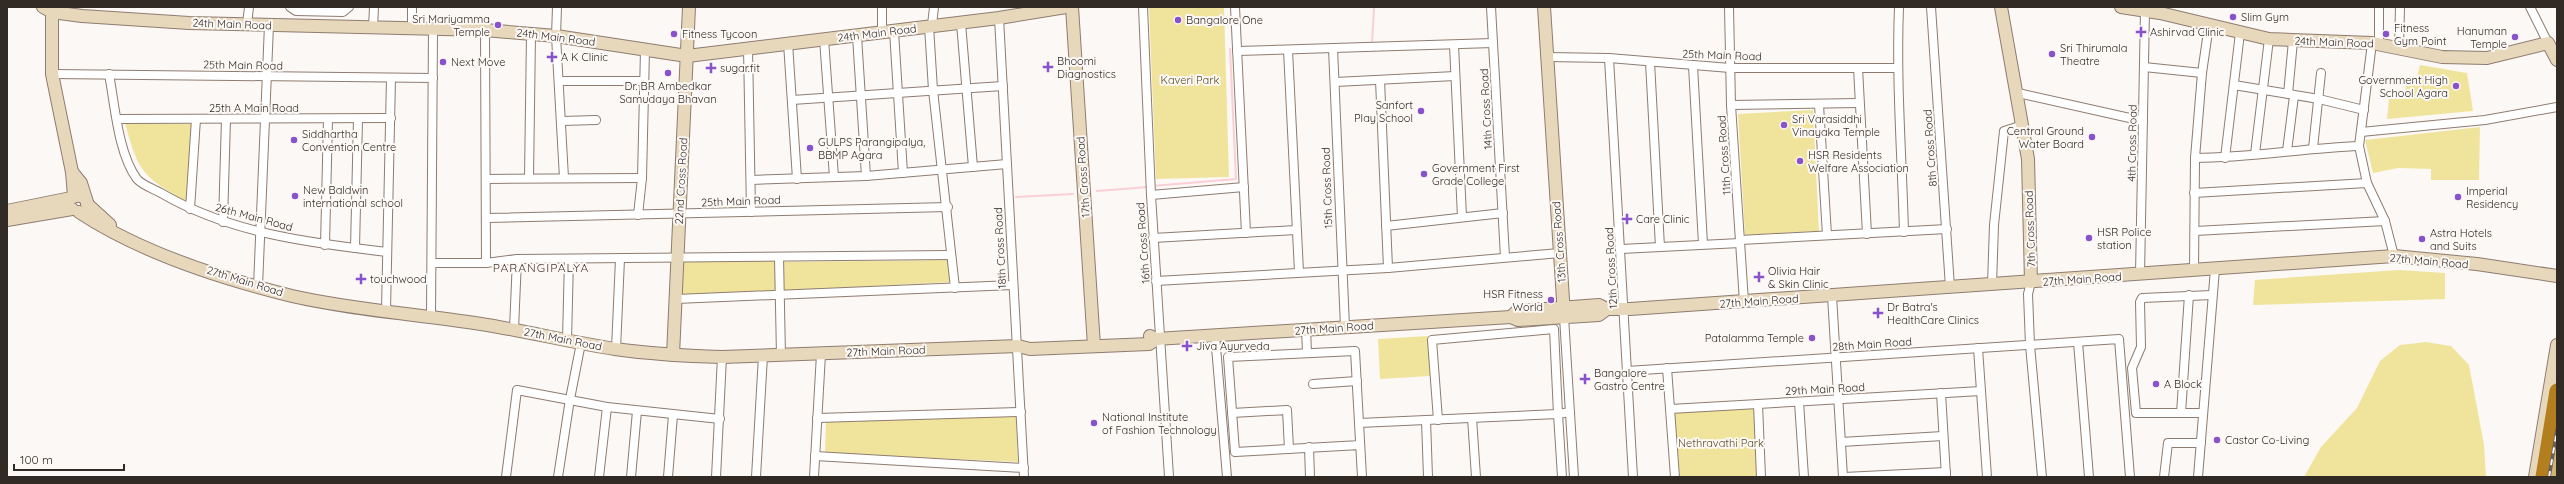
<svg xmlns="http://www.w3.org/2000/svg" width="2564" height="484" font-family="Quicksand,sans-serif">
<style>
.green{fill:#f0e49c}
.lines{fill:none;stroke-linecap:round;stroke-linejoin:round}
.stream{stroke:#facfd5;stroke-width:2}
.street-casing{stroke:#8e7c70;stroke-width:10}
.secondary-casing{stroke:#8e7c70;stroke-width:14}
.primary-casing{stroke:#866120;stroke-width:15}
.highway-casing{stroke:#866120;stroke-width:17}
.street{stroke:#fff;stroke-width:8}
.secondary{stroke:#e8d8bb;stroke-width:12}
.primary{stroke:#d1b277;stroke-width:13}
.highway{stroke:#b37e1d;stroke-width:15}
.rail-casing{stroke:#665f5a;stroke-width:3.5}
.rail{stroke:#fcf8f5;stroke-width:2;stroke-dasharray:6;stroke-linecap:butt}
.poi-dot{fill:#8852ca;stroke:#fcf8f5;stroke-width:1.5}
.labels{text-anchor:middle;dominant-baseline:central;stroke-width:4;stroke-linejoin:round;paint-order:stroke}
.poi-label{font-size:11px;fill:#322a25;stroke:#fcf8f5;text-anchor:start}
.street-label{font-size:11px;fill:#322a25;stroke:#fcf8f5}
.park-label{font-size:11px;fill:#554e24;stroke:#fcf8f5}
.neighbourhood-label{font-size:12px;letter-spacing:1px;fill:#49392e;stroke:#fcf8f5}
</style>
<rect width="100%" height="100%" fill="#fcf8f5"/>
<!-- green -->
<g class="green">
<polygon points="1149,7 1224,7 1229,177 1156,179"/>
<polygon points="2420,65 2467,73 2473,111 2387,119 2389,99 2405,99 2406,76 2417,78"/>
<polygon points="1813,110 1819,231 1745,235 1738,114"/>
<path d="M 125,123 L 193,124 L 187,203 C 143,175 139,175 125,123 Z"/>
<polygon points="2480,127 2479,180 2431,180 2431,169 2398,168 2373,173 2365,140"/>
<polygon points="947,260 951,282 784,291 783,262"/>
<polygon points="775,261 776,294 682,296 682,262"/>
<polygon points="2399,270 2445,273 2445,299 2253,305 2255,280"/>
<polygon points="1428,336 1430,376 1380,379 1378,339"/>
<polygon points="2426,342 2451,346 2469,365 2484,445 2486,477 2304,477 2321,447 2357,408 2380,361 2400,345"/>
<polygon points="1754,408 1757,477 1680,477 1674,412"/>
<polygon points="1016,416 1018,462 825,453 826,422"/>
</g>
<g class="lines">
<!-- stream -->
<g class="stream">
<polyline points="1372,44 1374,7"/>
<polyline points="1152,186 1236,179 1230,49"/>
<polyline points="1097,191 1148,187"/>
<polyline points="1016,197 1073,194"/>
</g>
<!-- street casing -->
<g class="street-casing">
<g id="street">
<polyline points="290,7 296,11 343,12 349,7"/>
<polyline points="557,7 556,36 564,178"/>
<polyline points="882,7 882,33"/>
<polyline points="1143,7 1151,195 1169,477"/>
<polyline points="1235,7 1246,233"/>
<polyline points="1491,7 1505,257"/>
<polyline points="1729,7 1731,105 1744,302"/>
<path d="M 1899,7 C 1896,82 1902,157 1904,232"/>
<polyline points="1931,7 1950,287"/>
<polyline points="2379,7 2379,44"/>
<polyline points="2530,7 2548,43"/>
<polyline points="999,18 1024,477"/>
<polyline points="961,23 973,167"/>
<polyline points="247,24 249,7"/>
<polyline points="932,25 934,7"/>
<polyline points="929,26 933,90 955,288"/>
<polyline points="373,28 374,7"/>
<polyline points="412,29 412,7"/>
<polyline points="485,30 486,263"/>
<polyline points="894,31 903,173"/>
<polyline points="857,36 866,176"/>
<polyline points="824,39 834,177"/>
<polyline points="788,43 797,179"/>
<polyline points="2372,43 2359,146 2367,183 2385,221 2394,256"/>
<polyline points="1454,45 1462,217"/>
<polyline points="748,48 751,212"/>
<polyline points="1333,48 1345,327"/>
<polyline points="2399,48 2400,7"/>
<polyline points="1288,50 1299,272"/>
<polyline points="1237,51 1493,43"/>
<polyline points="1547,57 1609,58 1730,68 1897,68"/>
<polyline points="1609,58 1633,477"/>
<polyline points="1650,62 1660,247"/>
<polyline points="1693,66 1703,244"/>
<polyline points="2144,67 2202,73"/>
<polyline points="1858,68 1867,234"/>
<polyline points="52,74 433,78"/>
<path d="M 109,74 C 115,106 118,153 137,179 C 142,185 154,189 161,193 C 229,233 310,243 387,252"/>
<polyline points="1380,80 1388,268"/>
<polyline points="559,81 644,81"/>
<polyline points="1335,82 1455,76"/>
<polyline points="2234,85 2319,99 2364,110"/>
<polyline points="2018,93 2143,121"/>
<polyline points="2288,94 2293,41"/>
<polyline points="792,100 1003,86"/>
<polyline points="1731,105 1859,103"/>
<polyline points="1819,105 1827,235"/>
<polyline points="118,119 391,118"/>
<polyline points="562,121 596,120"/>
<polyline points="2361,132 2485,120 2557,107"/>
<polyline points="2313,148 2321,73"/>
<polyline points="2287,151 2294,96"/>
<polyline points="2255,154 2269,39"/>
<path d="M 2195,158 C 2250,158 2304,148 2359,146"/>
<polyline points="2225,158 2240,33"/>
<polyline points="529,178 531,34"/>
<polyline points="486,179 642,178"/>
<polyline points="751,180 866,176 1007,164"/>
<polyline points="2194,193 2367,183"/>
<polyline points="1151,195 1244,187"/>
<polyline points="190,209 196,119"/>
<polyline points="638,215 642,178 645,50"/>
<polyline points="488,218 948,207"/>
<polyline points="223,222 226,119"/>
<polyline points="1386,226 1503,213"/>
<polyline points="2195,231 2385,221"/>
<polyline points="1153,238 1296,230"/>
<polyline points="1740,240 1947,229"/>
<polyline points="325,245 328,119"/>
<polyline points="355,248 358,119"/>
<polyline points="1621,249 1740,243"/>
<polyline points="779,257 781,356"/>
<polyline points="433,263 486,263 517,259 951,255"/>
<polyline points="2194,271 2195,158 2202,73 2209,25"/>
<polyline points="2140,275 2145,10"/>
<polyline points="1156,281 1388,268 1560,253"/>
<polyline points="2031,282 2028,294 2030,345 2042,477"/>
<polyline points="1992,285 1994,225 2004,131 2023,125"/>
<polyline points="258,286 269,25"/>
<polyline points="1832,296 1843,477"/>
<polyline points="676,299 1013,285"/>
<polyline points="386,310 391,78"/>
<polyline points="431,316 433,29"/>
<polyline points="1564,317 1574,477"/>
<polyline points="514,329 517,259"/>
<polyline points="1306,329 1307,353"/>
<polyline points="1215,335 1227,477"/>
<polyline points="567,340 569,259"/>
<polyline points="2078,342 2089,477"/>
<polyline points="1978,348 1987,477"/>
<polyline points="616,349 620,259"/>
<polyline points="1667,368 1675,477"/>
<polyline points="1627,371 2119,339 2130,477"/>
<polyline points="1313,384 1357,381"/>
<polyline points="1941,393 1946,476"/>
<polyline points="1799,402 1804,477"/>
<polyline points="1758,404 1761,477"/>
<polyline points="1670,409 1981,391"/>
<polyline points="1232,413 1287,410 1289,449"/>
<polyline points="2181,413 2189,295"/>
<polyline points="2203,413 2136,413 2132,368 2141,347 2140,302 2142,298 2212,295"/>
<polyline points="817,418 1021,412"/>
<polyline points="1472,418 1476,477"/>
<polyline points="1426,420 1428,477"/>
<polyline points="1438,420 1432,340 1554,329 1558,414 1570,412"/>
<polyline points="1359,423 1558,414 1562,477"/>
<polyline points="1841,442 1943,436"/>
<polyline points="1360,445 1235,452 1228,357 1355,351 1362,477"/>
<polyline points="1309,447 1310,477"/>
<polyline points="815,456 1024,468"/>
<polyline points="506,477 517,390 607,407 720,419"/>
<polyline points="558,477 570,399 581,343"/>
<polyline points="599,477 607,407"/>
<polyline points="631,477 637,411"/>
<polyline points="668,477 673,415"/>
<polyline points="716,477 722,357"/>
<polyline points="756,477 763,356"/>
<polyline points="814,477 821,354"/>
<polyline points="1844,477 1946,472"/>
<polyline points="2164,477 2168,443 2201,443"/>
<polyline points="2198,477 2215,269"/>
</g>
</g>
<!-- secondary casing -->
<g class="secondary-casing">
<g id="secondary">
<polyline points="43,7 52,12 82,16 189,23 485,30 556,36 687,56 999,18 1066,7"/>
<polyline points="1072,7 1094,346"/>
<polyline points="1544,7 1564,315"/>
<polyline points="2001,7 2028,159 2031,282"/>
<polyline points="2121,7 2160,13 2269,39 2372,43 2442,57 2487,58 2548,43 2557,60"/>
<polyline points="52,12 52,74 72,172 74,196"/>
<polyline points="72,172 81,183 87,202"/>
<polyline points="87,204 110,225"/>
<polyline points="7,211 71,198 78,195 85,198"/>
<path d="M 79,212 C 141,253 219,278 292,296 C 353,310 418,314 481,324 C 526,331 570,342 615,349 C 651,354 686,356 722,357 L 1018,346 L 1030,349 L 1149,344 L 1156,339"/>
<polyline points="7,220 72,209"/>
<polyline points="1511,317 1517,311 1599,305 1607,309 1630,309 2394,256 2477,264 2557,276"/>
<polyline points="1150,336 1156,339 1511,317 1518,320 1599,315 1607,309"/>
<polyline points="673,355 689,7"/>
<polyline points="2535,477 2557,345"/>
</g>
</g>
<!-- primary casing -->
<g class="primary-casing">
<polyline id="primary" points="2553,477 2557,454"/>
</g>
<!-- highway casing -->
<g class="highway-casing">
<polyline id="highway" points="2543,477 2557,391"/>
</g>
<!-- street -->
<use href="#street" class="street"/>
<!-- secondary -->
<use href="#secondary" class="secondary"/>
<!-- primary -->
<use href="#primary" class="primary"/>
<!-- highway -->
<use href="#highway" class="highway"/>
<!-- rail casing -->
<g class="rail-casing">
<polyline id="rail" points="2549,477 2557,430"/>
</g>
<!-- rail -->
<use href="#rail" class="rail"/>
</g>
<!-- markers -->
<g class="poi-dot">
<circle cx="2233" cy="17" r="4"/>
<circle cx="1178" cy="20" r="4"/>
<circle cx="498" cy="25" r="4"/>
<path d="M2139 26h4v4h4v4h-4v4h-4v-4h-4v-4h4z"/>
<circle cx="674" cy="34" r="4"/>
<circle cx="2386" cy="34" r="4"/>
<circle cx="2515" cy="37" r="4"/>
<circle cx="2052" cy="54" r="4"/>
<path d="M550 51h4v4h4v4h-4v4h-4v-4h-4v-4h4z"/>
<circle cx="443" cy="62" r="4"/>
<path d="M1046 61h4v4h4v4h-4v4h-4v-4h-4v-4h4z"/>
<path d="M709 62h4v4h4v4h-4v4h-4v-4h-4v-4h4z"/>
<circle cx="668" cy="73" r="4"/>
<circle cx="2456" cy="86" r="4"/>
<circle cx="1421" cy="111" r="4"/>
<circle cx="1784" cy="125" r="4"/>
<circle cx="2092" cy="137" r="4"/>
<circle cx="294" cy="140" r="4"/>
<circle cx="810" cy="148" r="4"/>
<circle cx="1800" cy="161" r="4"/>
<circle cx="1424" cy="174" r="4"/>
<circle cx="295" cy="196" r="4"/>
<circle cx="2458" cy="197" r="4"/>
<path d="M1625 213h4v4h4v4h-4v4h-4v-4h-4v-4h4z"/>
<circle cx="2089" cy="238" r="4"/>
<circle cx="2422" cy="239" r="4"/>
<path d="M1757 271h4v4h4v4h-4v4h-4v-4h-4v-4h4z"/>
<path d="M359 273h4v4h4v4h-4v4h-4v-4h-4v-4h4z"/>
<circle cx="1551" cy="300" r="4"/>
<path d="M1876 307h4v4h4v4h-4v4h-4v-4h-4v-4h4z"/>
<circle cx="1812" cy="338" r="4"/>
<path d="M1185 340h4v4h4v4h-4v4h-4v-4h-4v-4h4z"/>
<path d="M1583 373h4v4h4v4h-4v4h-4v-4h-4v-4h4z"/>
<circle cx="2156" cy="384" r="4"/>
<circle cx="1094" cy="423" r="4"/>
<circle cx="2217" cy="440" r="4"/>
</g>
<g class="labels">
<!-- poi labels -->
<g class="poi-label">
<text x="2241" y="17">Slim Gym</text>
<text x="490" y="19" text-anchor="end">Sri Mariyamma<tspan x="490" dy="13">Temple</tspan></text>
<text x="1186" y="20">Bangalore One</text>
<text x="2394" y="28">Fitness<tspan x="2394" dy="13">Gym Point</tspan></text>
<text x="2507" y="31" text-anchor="end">Hanuman<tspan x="2507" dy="13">Temple</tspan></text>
<text x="2150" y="32">Ashirvad Clinic</text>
<text x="682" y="34">Fitness Tycoon</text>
<text x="2060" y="48">Sri Thirumala<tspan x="2060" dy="13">Theatre</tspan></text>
<text x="561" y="57">A K Clinic</text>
<text x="1057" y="61">Bhoomi<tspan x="1057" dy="13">Diagnostics</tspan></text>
<text x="451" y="62">Next Move</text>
<text x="720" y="68">sugar.fit</text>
<text x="2448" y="80" text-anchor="end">Government High<tspan x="2448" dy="13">School Agara</tspan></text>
<text x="668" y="86" text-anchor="middle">Dr. BR Ambedkar<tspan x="668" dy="13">Samudaya Bhavan</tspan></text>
<text x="1413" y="105" text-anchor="end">Sanfort<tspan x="1413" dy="13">Play School</tspan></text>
<text x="1792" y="119">Sri Varasiddhi<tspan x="1792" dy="13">Vinayaka Temple</tspan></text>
<text x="2084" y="131" text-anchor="end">Central Ground<tspan x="2084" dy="13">Water Board</tspan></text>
<text x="302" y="134">Siddhartha<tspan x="302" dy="13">Convention Centre</tspan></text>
<text x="818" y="142">GULPS Parangipalya,<tspan x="818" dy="13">BBMP Agara</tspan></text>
<text x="1808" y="155">HSR Residents<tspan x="1808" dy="13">Welfare Association</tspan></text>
<text x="1432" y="168">Government First<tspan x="1432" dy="13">Grade College</tspan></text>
<text x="303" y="190">New Baldwin<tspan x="303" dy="13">international school</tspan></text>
<text x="2466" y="191">Imperial<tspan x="2466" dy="13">Residency</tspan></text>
<text x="1636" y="219">Care Clinic</text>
<text x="2097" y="232">HSR Police<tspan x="2097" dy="13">station</tspan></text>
<text x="2430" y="233">Astra Hotels<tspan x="2430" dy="13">and Suits</tspan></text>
<text x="1768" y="271">Olivia Hair<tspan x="1768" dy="13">&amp; Skin Clinic</tspan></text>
<text x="370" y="279">touchwood</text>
<text x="1543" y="294" text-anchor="end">HSR Fitness<tspan x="1543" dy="13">World</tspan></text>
<text x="1887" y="307">Dr Batra's<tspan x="1887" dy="13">HealthCare Clinics</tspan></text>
<text x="1804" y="338" text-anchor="end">Patalamma Temple</text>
<text x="1196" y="346">Jiva Ayurveda</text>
<text x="1594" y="373">Bangalore<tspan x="1594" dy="13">Gastro Centre</tspan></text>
<text x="2164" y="384">A Block</text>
<text x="1102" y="417">National Institute<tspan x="1102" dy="13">of Fashion Technology</tspan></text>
<text x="2225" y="440">Castor Co-Living</text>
</g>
<!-- street labels -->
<g class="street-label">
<text transform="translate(232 24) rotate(2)">24th Main Road</text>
<text transform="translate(877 33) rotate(-7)">24th Main Road</text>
<text transform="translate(556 37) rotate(7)">24th Main Road</text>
<text transform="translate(2334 42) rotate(2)">24th Main Road</text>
<text transform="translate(1722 55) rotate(2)">25th Main Road</text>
<text transform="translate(243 65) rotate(1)">25th Main Road</text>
<text x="254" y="108">25th A Main Road</text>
<text transform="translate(1486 109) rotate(-93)">14th Cross Road</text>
<text transform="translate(2132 143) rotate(-89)">4th Cross Road</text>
<text transform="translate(1930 148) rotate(-94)">8th Cross Road</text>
<text transform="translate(1724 155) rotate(-94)">11th Cross Road</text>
<text transform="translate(1083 177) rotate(-94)">17th Cross Road</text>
<text transform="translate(681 181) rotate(-87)">22nd Cross Road</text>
<text transform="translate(1327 188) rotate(-92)">15th Cross Road</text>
<text transform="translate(741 201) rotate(-2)">25th Main Road</text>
<text transform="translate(254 217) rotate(15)">26th Main Road</text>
<text transform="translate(2030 229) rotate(-92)">7th Cross Road</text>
<text transform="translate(1559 242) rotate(-94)">13th Cross Road</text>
<text transform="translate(1143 243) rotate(-94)">16th Cross Road</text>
<text transform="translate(1000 248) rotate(-93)">18th Cross Road</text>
<text transform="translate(2429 261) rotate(5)">27th Main Road</text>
<text transform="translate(1611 268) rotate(-93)">12th Cross Road</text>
<text transform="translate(2082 279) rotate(-4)">27th Main Road</text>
<text transform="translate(245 281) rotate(17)">27th Main Road</text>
<text transform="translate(1759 301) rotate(-4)">27th Main Road</text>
<text transform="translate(1334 328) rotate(-4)">27th Main Road</text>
<text transform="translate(563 339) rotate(11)">27th Main Road</text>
<text transform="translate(1872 344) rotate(-4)">28th Main Road</text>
<text transform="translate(886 351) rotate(-2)">27th Main Road</text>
<text transform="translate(1825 389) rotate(-3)">29th Main Road</text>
</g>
<!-- park labels -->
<g class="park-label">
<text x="1190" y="80">Kaveri Park</text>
<text x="1721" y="443">Nethravathi Park</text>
</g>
<!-- neighbourhood labels -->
<g class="neighbourhood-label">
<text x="541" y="267">PARANGIPALYA</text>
</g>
</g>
<!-- border -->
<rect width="2564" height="484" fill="none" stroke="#322a25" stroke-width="16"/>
<!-- scale -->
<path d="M14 464v6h110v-6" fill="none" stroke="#322a25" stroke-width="2"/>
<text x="20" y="464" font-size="12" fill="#322a25" stroke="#fcf8f5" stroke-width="3" paint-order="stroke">100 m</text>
</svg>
